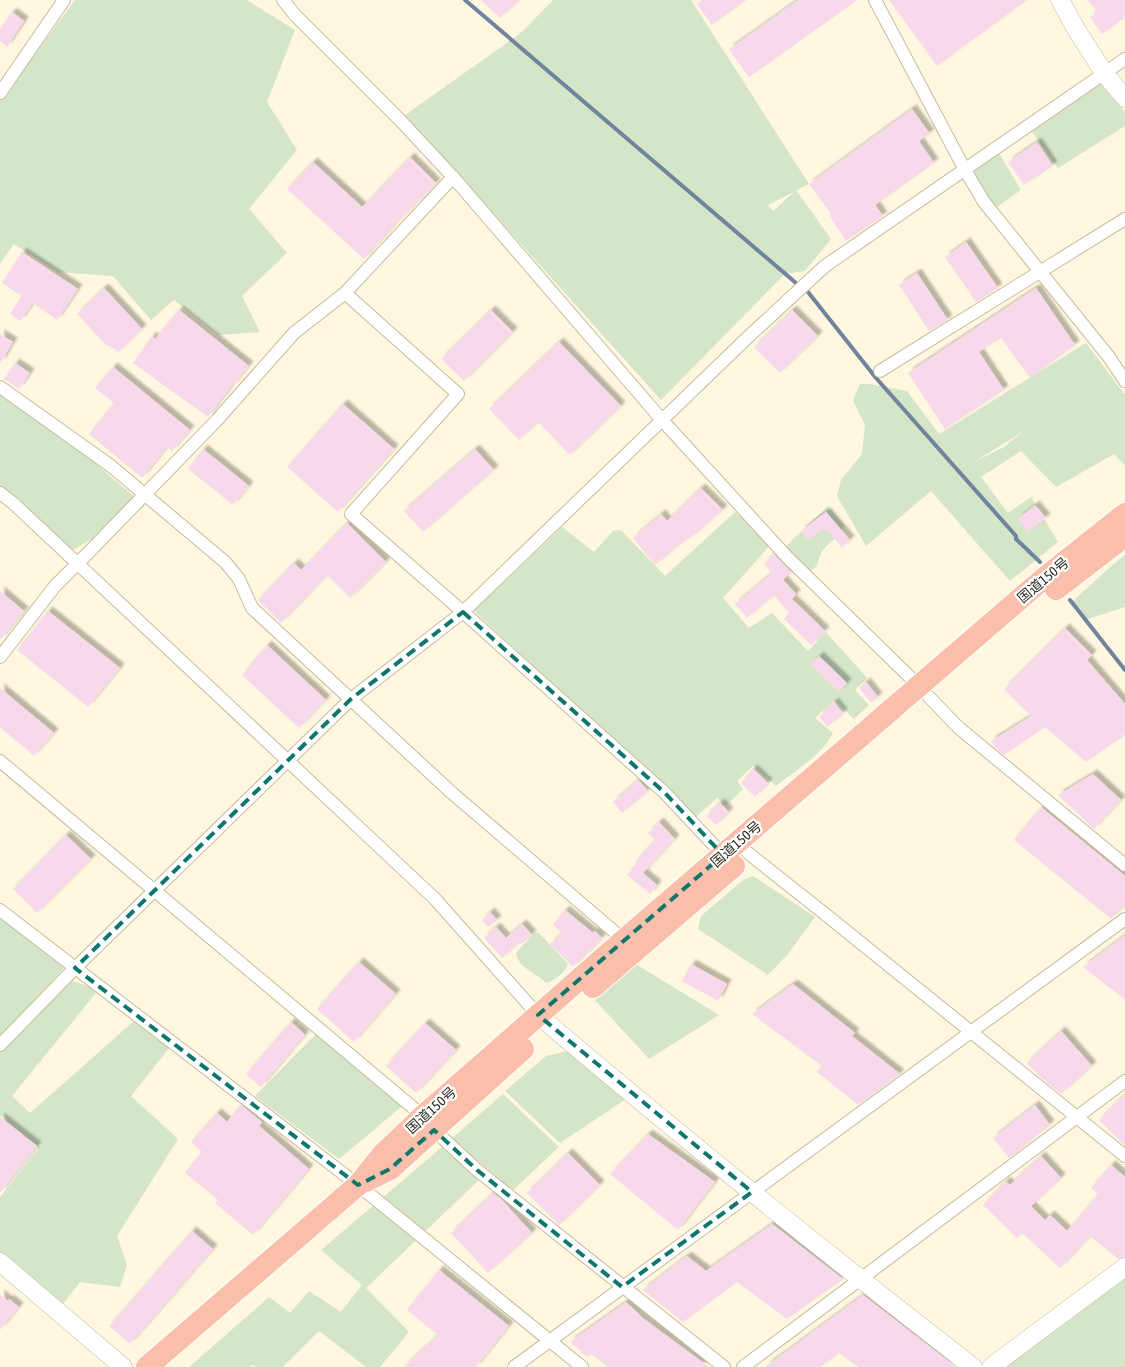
<svg xmlns="http://www.w3.org/2000/svg" width="1125" height="1367" font-family="'Asap Condensed','Noto Sans JP',sans-serif">
<style>
.green{fill:#d5e5c8;fill-rule:evenodd}
.lines{fill:none;stroke-linecap:round;stroke-linejoin:round}
.stream{stroke:#70849e;stroke-width:4}
.building{fill:#f7d9eb;filter:url(#shadow)}
.street-casing{stroke:#c5bb9e;stroke-width:14}
.secondary-casing{stroke:#c5bb9e;stroke-width:19}
.highway-casing{stroke:#fff;stroke-width:24}
.street{stroke:#fff;stroke-width:12}
.secondary{stroke:#fff;stroke-width:18}
.highway{stroke:#f9bfaa;stroke-width:22}
.marked{fill:none;stroke:#0f766e;stroke-width:4;stroke-dasharray:10 6;stroke-linejoin:round}
.labels{text-anchor:middle;dominant-baseline:central;stroke-width:4.5;stroke-linejoin:round;paint-order:stroke}
.street-label{font-size:14px;fill:#2e2b1f;stroke:#fff}
</style>
<defs>
<filter id="shadow"><feDropShadow dx="4.5" dy="-4.5" stdDeviation="1" flood-color="#0004"/></filter>
</defs>
<rect width="100%" height="100%" fill="#fff7df"/>
<!-- green -->
<g class="green">
<polygon points="75,0 247,0 295,30 267,102 297,150 249,209 287,253 242,296 260,332 218,335 174,300 151,320 113,276 58,272 14,244 0,264 0,101"/>
<path d="M 553,0 L 691,0 L 809,184 L 796,190 L 831,239 L 805,271 L 785,274 L 661,400 L 405,115 L 504,45 L 524,30 ZM 794,192 L 773,211 L 768,205 Z"/>
<polygon points="1100,81 1125,112 1125,126 1058,168 1030,129"/>
<polygon points="999,153 1021,190 994,209 971,172"/>
<path d="M 1086,343 L 1125,395 L 1125,466 L 1114,454 L 1056,487 L 1021,451 L 981,477 L 1008,513 L 1031,497 L 1058,542 L 1010,581 L 931,491 L 866,546 L 837,496 L 841,480 L 862,454 L 865,425 L 853,401 L 860,384 L 869,384 L 907,391 L 939,434 ZM 1024,431 L 1004,447 L 974,462 Z"/>
<polygon points="0,387 44,419 145,506 67,554 0,496"/>
<path d="M 828,506 L 844,525 C 841,536 830,541 823,550 C 816,560 821,566 808,573 L 785,547 Z"/>
<path d="M 735,512 L 771,544 L 723,598 L 749,628 L 772,613 L 808,651 L 826,632 L 867,678 L 855,690 L 869,705 L 854,719 L 834,700 L 815,718 L 833,733 C 823,754 795,771 776,786 L 753,766 L 737,781 L 743,789 L 726,806 L 717,798 L 696,817 L 474,611 L 562,527 L 594,552 L 613,531 L 621,530 L 665,576 Z"/>
<polygon points="1125,555 1125,607 1085,620 1072,602 1109,568"/>
<polygon points="753,876 815,917 788,954 768,975 698,929 701,916 743,880"/>
<polygon points="0,917 64,968 0,1038"/>
<path d="M 535,933 L 539,933 L 568,964 C 565,973 554,981 546,983 C 536,972 519,969 516,954 L 521,947 Z"/>
<polygon points="634,963 719,1015 649,1059 595,1000"/>
<polygon points="72,981 88,986 96,993 12,1096 30,1113 134,1021 170,1047 131,1096 178,1139 117,1236 127,1265 120,1287 80,1282 63,1304 0,1252 0,1229 2,1229 0,1228 0,1197 38,1149 37,1146 0,1115 0,1052"/>
<polygon points="317,1033 407,1102 339,1159 255,1096"/>
<polygon points="567,1051 626,1099 560,1143 505,1091 546,1056"/>
<polygon points="503,1094 559,1147 513,1190 451,1139"/>
<polygon points="442,1147 479,1180 366,1288 409,1332 380,1367 366,1367 319,1331 283,1367 256,1367 253,1365 249,1367 189,1367 269,1297 290,1313 309,1291 341,1312 362,1285 321,1250"/>
<polygon points="1125,1277 1125,1367 1001,1367"/>
</g>
<g class="lines">
<!-- stream -->
<g class="stream">
<polyline points="465,0 796,283"/>
<polyline points="808,292 876,378 1016,536 1016,539 1040,562"/>
<polyline points="1070,600 1125,670"/>
</g>
</g>
<!-- building -->
<g class="building">
<polygon points="481,0 519,0 500,18"/>
<polygon points="703,0 746,0 712,25 697,4"/>
<polygon points="798,0 857,0 749,77 729,49"/>
<polygon points="889,0 1027,0 937,66"/>
<polygon points="1088,0 1125,0 1125,17 1102,34 1090,17 1097,12"/>
<polygon points="12,12 24,21 7,47 0,41 0,29"/>
<polygon points="912,109 930,134 919,141 934,163 875,205 883,216 846,241 829,215 831,214 809,184"/>
<polygon points="1037,142 1053,166 1024,185 1008,162"/>
<polygon points="410,157 436,183 394,225 364,259 287,189 313,162 362,207"/>
<polygon points="966,242 998,288 976,302 945,257"/>
<polygon points="22,252 78,289 57,320 33,303 20,321 10,314 22,296 2,283"/>
<polygon points="917,273 948,320 929,331 899,285"/>
<polygon points="104,288 142,329 118,352 108,345 107,346 77,314"/>
<polygon points="1036,288 1075,345 1030,378 1001,338 979,352 1004,390 945,429 908,373"/>
<polygon points="179,310 249,366 233,385 232,385 208,417 133,363 152,336 155,339"/>
<polygon points="491,310 513,332 464,381 441,359"/>
<polygon points="792,310 818,336 780,373 754,347"/>
<polygon points="0,334 13,342 0,364"/>
<polygon points="559,342 621,406 570,455 538,422 519,440 489,409"/>
<polygon points="15,363 30,373 19,389 4,379"/>
<polygon points="113,367 190,430 172,451 167,447 142,478 89,434 114,403 95,388"/>
<polygon points="343,404 394,449 338,512 287,467"/>
<polygon points="203,449 249,486 233,505 188,469"/>
<polygon points="475,449 494,470 423,532 404,511"/>
<polygon points="701,488 723,510 689,539 688,538 655,565 633,538 661,514 667,521"/>
<polygon points="1035,505 1046,518 1028,532 1018,519"/>
<polygon points="826,512 850,540 842,548 827,530 826,531 823,529 808,540 801,531"/>
<polygon points="347,523 386,562 350,598 327,575 281,623 258,600 294,563 301,570"/>
<polygon points="774,554 791,572 783,580 796,594 792,599 825,631 811,645 784,619 789,613 774,595 747,618 735,604 772,573 764,564"/>
<polygon points="0,591 24,611 0,640"/>
<polygon points="48,611 120,668 88,707 17,650"/>
<polygon points="1065,628 1092,655 1087,660 1125,704 1125,735 1086,762 1045,727 1004,755 997,749 991,741 1031,716 1004,689"/>
<polygon points="267,645 326,700 299,728 242,675"/>
<polygon points="819,656 847,683 839,692 811,665"/>
<polygon points="866,682 878,697 871,703 859,688"/>
<polygon points="0,688 54,733 34,756 0,727"/>
<polygon points="834,702 843,713 828,727 819,717"/>
<polygon points="753,769 768,783 755,797 741,783"/>
<polygon points="1093,774 1121,800 1094,829 1058,795"/>
<polygon points="638,780 648,791 622,813 613,802"/>
<polygon points="720,803 729,812 716,825 706,816"/>
<polygon points="1041,807 1125,876 1125,904 1111,919 1014,840"/>
<polygon points="659,822 675,839 643,873 657,885 650,894 627,875 637,863 635,862 655,840 648,833"/>
<polygon points="66,835 91,859 37,913 13,889"/>
<polygon points="565,910 593,933 595,931 602,938 573,967 550,944 562,933 553,925"/>
<polygon points="490,912 497,920 488,927 482,920"/>
<polygon points="522,924 532,935 521,944 519,942 502,958 484,938 496,927 506,938"/>
<polygon points="1125,935 1125,1000 1083,967"/>
<polygon points="359,962 396,994 354,1042 317,1009"/>
<polygon points="691,964 727,984 718,1001 682,981"/>
<polygon points="793,984 855,1033 852,1036 900,1074 858,1105 816,1071 823,1067 752,1014"/>
<polygon points="291,1022 305,1035 261,1087 246,1074"/>
<polygon points="425,1023 456,1050 416,1093 386,1066"/>
<polygon points="1061,1031 1092,1066 1061,1094 1040,1077 1027,1063"/>
<polygon points="1125,1094 1125,1146 1099,1120"/>
<polygon points="241,1105 262,1122 259,1126 309,1169 253,1235 215,1203 218,1200 185,1173 202,1152 191,1142 217,1113 227,1122"/>
<polygon points="1035,1105 1050,1125 1009,1158 993,1138"/>
<polygon points="0,1117 37,1146 0,1193"/>
<polygon points="648,1134 715,1182 678,1230 610,1174"/>
<polygon points="568,1153 600,1185 559,1225 527,1193"/>
<polygon points="1041,1156 1061,1178 1031,1206 1045,1220 1050,1215 1067,1231 1098,1194 1091,1188 1111,1165 1125,1177 1125,1257 1118,1259 1090,1236 1060,1268 1022,1233 1017,1238 983,1205 1006,1181 1010,1185"/>
<polygon points="493,1193 501,1199 532,1233 488,1273 451,1233"/>
<polygon points="772,1224 843,1279 787,1319 737,1282 683,1322 643,1290 687,1256 706,1271"/>
<polygon points="192,1231 213,1249 130,1344 109,1326"/>
<polygon points="439,1270 509,1326 476,1367 404,1367 438,1335 407,1310"/>
<polygon points="0,1294 8,1301 9,1299 19,1307 0,1330"/>
<polygon points="863,1295 956,1367 858,1367 839,1353 820,1367 765,1367"/>
<polygon points="626,1302 641,1316 640,1316 709,1367 608,1367 591,1354 587,1357 570,1342"/>
</g>
<g class="lines">
<!-- street casing -->
<g class="street-casing">
<g id="street">
<polyline points="283,0 295,15 400,120 453,177 662,420 787,557 919,686"/>
<polyline points="875,0 965,170 984,202 1109,357 1125,381"/>
<polyline points="0,93 64,0"/>
<polyline points="345,293 458,394 351,514 463,612 665,793 723,855"/>
<polyline points="880,371 1125,219"/>
<polyline points="0,387 111,466 225,562 239,579 252,608 452,793 624,940"/>
<polyline points="0,493 13,503 435,899 538,1015"/>
<polyline points="0,657 55,586 88,553 217,420 294,333 345,293 453,177"/>
<polyline points="929,697 959,728 1125,865"/>
<polyline points="0,761 423,1116"/>
<polyline points="748,853 825,914 1125,1156"/>
<polyline points="0,910 358,1185 582,1367"/>
<polyline points="0,1045 75,968 351,699 463,612 747,338 825,266 1125,59"/>
<polyline points="434,1130 477,1170 724,1367"/>
<polyline points="514,1367 1125,919"/>
<polyline points="743,1367 1125,1081"/>
</g>
</g>
<!-- secondary casing -->
<g class="secondary-casing">
<g id="secondary">
<polyline points="1060,0 1076,29 1104,73 1125,98"/>
<path d="M 538,1015 C 680,1136 826,1253 973,1367"/>
<polyline points="0,1262 123,1367"/>
<polyline points="991,1367 1125,1267"/>
</g>
</g>
<!-- highway casing -->
<g class="highway-casing">
<g id="highway">
<polyline points="1056,589 1125,536"/>
<polyline points="593,987 734,866"/>
<polyline points="366,1181 390,1169 523,1049"/>
<polyline points="147,1367 358,1185 382,1155 423,1116 624,940 1043,579 1125,514"/>
</g>
</g>
<!-- street -->
<use href="#street" class="street"/>
<!-- secondary -->
<use href="#secondary" class="secondary"/>
<!-- highway -->
<use href="#highway" class="highway"/>
</g>
<!-- marked area -->
<path class="marked" d="M 463,612 L 665,793 L 723,855 L 538,1015 L 752,1192 L 622,1287 L 477,1170 L 434,1130 L 390,1169 L 358,1185 L 75,968 L 351,699 Z"/>
<g class="labels">
<!-- street labels -->
<g class="street-label">
<text transform="translate(1043 580) rotate(-40)">国道150号</text>
<text transform="translate(736 844) rotate(-41)">国道150号</text>
<text transform="translate(431 1110) rotate(-42)">国道150号</text>
</g>
</g>
</svg>
